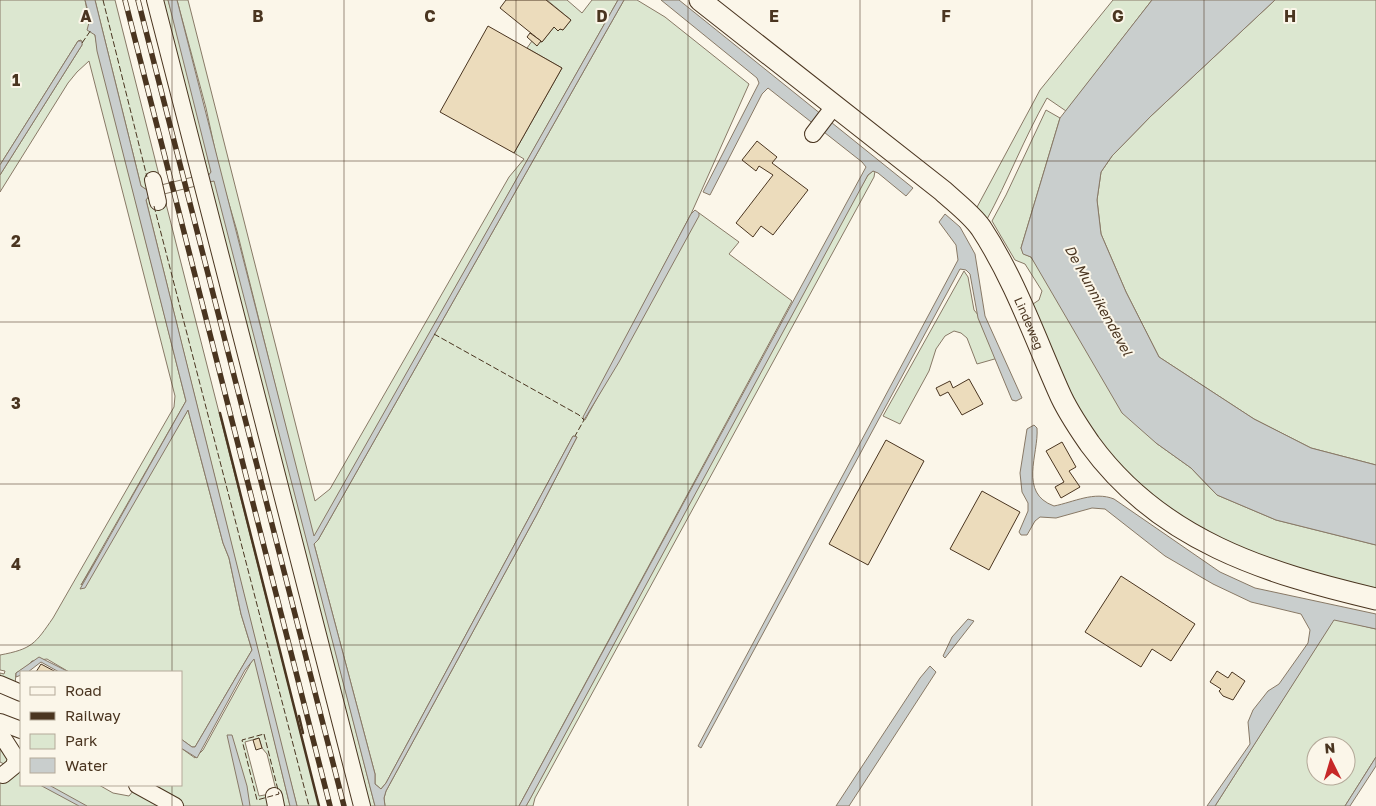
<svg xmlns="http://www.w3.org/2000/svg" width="1376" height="806" font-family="'Golos Text',sans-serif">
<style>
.green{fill:#dce7d0;stroke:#887966;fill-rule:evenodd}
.water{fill:#c9cecd;stroke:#887966}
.pier{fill:#fbf6e9;stroke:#887966}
.building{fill:#ecdcbc;stroke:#4a3520}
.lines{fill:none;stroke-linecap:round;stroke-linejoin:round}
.minor-casing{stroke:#4a3520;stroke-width:18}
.major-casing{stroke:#4a3520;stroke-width:23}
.minor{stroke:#fbf6e9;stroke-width:16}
.major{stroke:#fbf6e9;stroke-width:21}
.rail-casing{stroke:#4a3520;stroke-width:5.5}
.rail{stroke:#fbf6e9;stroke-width:4;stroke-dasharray:11;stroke-linecap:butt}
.fence{stroke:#4a3520;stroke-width:1;stroke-dasharray:6 2.5;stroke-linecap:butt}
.wall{stroke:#4a3520;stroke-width:2.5}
.grid{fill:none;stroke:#4a3520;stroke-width:1;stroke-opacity:0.55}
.labels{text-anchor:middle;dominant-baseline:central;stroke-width:4;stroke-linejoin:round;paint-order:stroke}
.street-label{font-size:12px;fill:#4a3520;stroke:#fbf6e9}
.water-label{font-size:14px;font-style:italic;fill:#4a3520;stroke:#fbf6e9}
.grid-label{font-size:16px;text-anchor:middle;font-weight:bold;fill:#4a3520;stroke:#fbf6e9;stroke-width:4;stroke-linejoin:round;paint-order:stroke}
</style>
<rect width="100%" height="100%" fill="#fbf6e9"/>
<!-- green -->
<g class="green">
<path d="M 0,0 L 85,0 L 91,31 L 95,35 L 98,51 L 186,401 L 81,585 L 188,410 L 223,543 L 229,558 L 241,614 L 252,650 L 195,747 L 192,747 L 181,739 L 181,672 L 69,672 L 47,659 L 32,661 L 26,667 L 16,673 L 15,685 L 0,681 L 0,673 L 4,674 L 5,671 L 0,670 L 0,655 C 32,649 35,644 53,618 L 174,407 L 175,396 L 89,61 L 77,72 L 68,83 L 0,192 L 0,175 L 82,45 L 81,40 L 78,41 L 0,165 Z"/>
<polygon points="95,0 115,0 162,187 147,190 141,186"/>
<path d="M 163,0 L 168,0 C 185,56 199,114 211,172 L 208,176 Z"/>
<polygon points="177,0 188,0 315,501 330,489 509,177 524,159 514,153 562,68 527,48 532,41 542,42 554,27 558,31 560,29 563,30 571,20 547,0 567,0 582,13 592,0 618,0 315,536 313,536 306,510 237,231 220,173 206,108"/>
<polygon points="624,0 637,0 665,17 749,84 691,214 583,419 585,420 699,213 739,242 729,254 792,301 519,806 385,806 384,798 386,791 536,516 577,437 573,436 386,783 381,789 375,784 375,774 314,544 318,540"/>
<path d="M 1113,0 L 1152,0 L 1066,111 L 1047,98 C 1024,138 1008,181 986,221 L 976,209 L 1040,90 Z"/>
<polygon points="1275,0 1376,0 1376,465 1311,448 1254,419 1159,357 1126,292 1101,234 1097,200 1101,172 1112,156 1151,116"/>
<polygon points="1046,110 1060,118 1021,248 1024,254 1031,257 1156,443 1191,468 1217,495 1276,520 1376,545 1376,589 1297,571 1236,548 1160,504 1092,437 1030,306 1039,300 1042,291 1025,264 1015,260 992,221 1006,195"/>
<polygon points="873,171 875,171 874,177 535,798 533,806 526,806 854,199 868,175"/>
<polygon points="207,180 214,181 217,185 375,806 369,806"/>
<polygon points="163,192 319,806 297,806 280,741 146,200 149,196"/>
<polygon points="964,271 968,277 974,310 984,322 998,358 977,364 967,338 961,333 954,331 945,336 936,349 929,371 900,424 883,416"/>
<path d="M 1334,619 L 1376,629 L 1376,757 L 1345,806 L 1215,806 ZM 1316,746 L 1346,746 L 1346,776 L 1316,776 Z"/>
<polygon points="253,659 255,660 290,806 280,806 267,754 262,748 259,738 245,742 259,796 270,794 273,806 180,806 144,785 181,785 181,748 195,758 203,750"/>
<polygon points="0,739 21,763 21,785 99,785 113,793 129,796 133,791 159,806 0,806 0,766 5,768 6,765 0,762"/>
</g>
<!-- water -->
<g class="water">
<polygon points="85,0 95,0 141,186 147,190 208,176 211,172 168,0 177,0 314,536 618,0 624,0 318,540 314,544 375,774 375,784 381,789 386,783 573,436 577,437 536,516 386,791 384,798 385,806 375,806 370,787 214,181 149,196 146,200 297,806 290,806 254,659 245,670 197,758 181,748 181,739 192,747 195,747 252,650 241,614 229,558 223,543 188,410 85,588 80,589 186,401 97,51 95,35 87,30 90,19"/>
<polygon points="661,0 679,0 913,188 906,196 878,173 873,171 868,175 529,801 526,806 519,806 866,167 862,162 768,88 762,94 710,195 703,192 759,83 757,78"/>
<polygon points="1152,0 1275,0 1151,116 1112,156 1101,172 1097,200 1101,234 1126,292 1159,357 1254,419 1311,448 1376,465 1376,545 1276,520 1217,495 1191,468 1156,443 1122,413 1031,257 1023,254 1021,248 1060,118"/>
<polygon points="78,41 82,41 82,45 0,175 0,165"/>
<polygon points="695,210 699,213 699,216 619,362 584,420 583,417 691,214"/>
<polygon points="945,214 960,227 975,254 985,316 1022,398 1016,401 1012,400 978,318 970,274 966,270 960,269 701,748 698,746 958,260 956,245 939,222"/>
<path d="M 1034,425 L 1037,428 C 1039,454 1018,493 1054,506 C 1074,502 1094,491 1114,499 L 1220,572 L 1255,588 L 1376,614 L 1376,629 L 1334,620 L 1215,806 L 1207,806 L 1250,744 L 1248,722 L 1253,710 L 1268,691 L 1279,684 L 1308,643 L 1310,630 L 1301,614 L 1251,602 L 1213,584 L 1165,556 L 1105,509 L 1092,508 L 1056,518 L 1040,517 L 1035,521 L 1027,535 L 1021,535 L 1019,532 L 1028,511 L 1028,503 L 1022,492 L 1020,473 L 1027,429 Z"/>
<polygon points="968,619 974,621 945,658 943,656 952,637"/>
<polygon points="39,657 69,672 59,672 41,662 28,672 21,672 21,675 16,677 16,673"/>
<polygon points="930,666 936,672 849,806 836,806 920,678"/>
<polygon points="227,735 232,735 247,786 250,806 243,806"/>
<polygon points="1376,757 1376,766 1350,806 1345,806"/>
<polygon points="40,785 49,785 87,806 79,806"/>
</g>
<!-- pier -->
<polygon class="pier" points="193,177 196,186 164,194 161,185"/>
<!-- building -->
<g class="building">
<polygon points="506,0 546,0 571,20 563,30 560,29 558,31 554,27 542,42 500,8"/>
<polygon points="488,26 562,68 514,153 440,112"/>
<polygon points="530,33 541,41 537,46 527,37"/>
<polygon points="757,141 777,157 772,163 808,190 773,235 761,226 753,237 736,223 773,175 759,166 756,171 742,160"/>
<polygon points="969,379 983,404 962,415 948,392 940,396 936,388 950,381 953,388"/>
<polygon points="886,440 924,461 868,565 829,544"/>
<polygon points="1062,442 1076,467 1069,471 1080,487 1061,498 1055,487 1064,482 1046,451"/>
<polygon points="982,491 1020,512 989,570 950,549"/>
<polygon points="1121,576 1195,624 1171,661 1152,649 1141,667 1085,632"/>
<polygon points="41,664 56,672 36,672"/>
<polygon points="1217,671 1228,678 1232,672 1245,681 1233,700 1223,696 1219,691 1221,689 1210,682"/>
<polygon points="259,738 262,748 256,750 253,740"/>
</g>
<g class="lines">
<!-- minor casing -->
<g class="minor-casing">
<g id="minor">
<polyline points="155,0 362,806"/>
<polyline points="813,134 835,105"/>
<polyline points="153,180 158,202"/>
<polyline points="0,684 21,693"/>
<polyline points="0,722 21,730"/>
<polyline points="0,733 16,758 14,766 3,775"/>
<polyline points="137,785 175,806"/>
<polyline points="274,796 276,806"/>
</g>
</g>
<!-- major casing -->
<g class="major-casing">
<g id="major">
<path id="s1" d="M 700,0 L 943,191 C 956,203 971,214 981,228 C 1014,278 1035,338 1059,392 C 1067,411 1079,428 1090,444 C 1160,540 1265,573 1376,599"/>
</g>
</g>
<!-- minor -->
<use href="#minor" class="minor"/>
<!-- major -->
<use href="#major" class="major"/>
<!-- rail casing -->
<g class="rail-casing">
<g id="rail">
<polyline points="125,0 330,806"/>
<polyline points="138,0 344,806"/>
</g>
</g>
<!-- rail -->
<use href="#rail" class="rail"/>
<!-- fence -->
<g class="fence">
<polyline points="103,0 147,177"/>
<polyline points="82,43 91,30"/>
<polyline points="154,206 309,806"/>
<polyline points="434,334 579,415 584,420 575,436"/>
<polygon points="264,734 279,794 257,800 242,740"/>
</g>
<!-- wall -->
<g class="wall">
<polyline points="220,413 319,806"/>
<polyline points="299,716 303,733"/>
</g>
</g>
<!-- grid -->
<path class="grid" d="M 172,0 L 172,672M 344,0 L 344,806M 516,0 L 516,806M 688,0 L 688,806M 860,0 L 860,806M 1032,0 L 1032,806M 1204,0 L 1204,806M 0,161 L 1376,161M 0,322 L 1376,322M 0,484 L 1376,484M 0,645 L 1376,645M 172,785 L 172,806"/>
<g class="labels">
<!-- street labels -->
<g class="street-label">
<text stroke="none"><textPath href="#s1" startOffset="469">Lindeweg</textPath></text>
</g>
<!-- water labels -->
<g class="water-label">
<text transform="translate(1099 300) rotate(61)">De Munnikendevel</text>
</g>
</g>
<g class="grid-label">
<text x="86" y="22">A</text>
<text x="258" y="22">B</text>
<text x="430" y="22">C</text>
<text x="602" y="22">D</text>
<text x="774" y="22">E</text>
<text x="946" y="22">F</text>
<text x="1118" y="22">G</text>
<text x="1290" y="22">H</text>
<text x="16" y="86">1</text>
<text x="16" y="247">2</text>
<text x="16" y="409">3</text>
<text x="16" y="570">4</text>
</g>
<!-- legend -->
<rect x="20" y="671" width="162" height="115" fill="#fbf6e9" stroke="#b4a999"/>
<rect x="30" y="687" width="25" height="8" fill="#fbf6e9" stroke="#b4a999"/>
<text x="65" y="696" font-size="15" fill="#4a3520">Road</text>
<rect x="30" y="712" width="25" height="8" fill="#4a3520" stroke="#b4a999"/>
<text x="65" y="721" font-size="15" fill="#4a3520">Railway</text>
<rect x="30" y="734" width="25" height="15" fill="#dce7d0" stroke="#b4a999"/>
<text x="65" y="746" font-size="15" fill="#4a3520">Park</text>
<rect x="30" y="758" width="25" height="15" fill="#c9cecd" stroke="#b4a999"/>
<text x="65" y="771" font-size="15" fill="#4a3520">Water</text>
<!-- north arrow -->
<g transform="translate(1331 761) rotate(355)"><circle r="24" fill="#fbf6e9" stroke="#b4a999"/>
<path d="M0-4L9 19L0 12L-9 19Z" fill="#c62828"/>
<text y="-8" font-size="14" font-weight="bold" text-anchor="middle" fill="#4a3520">N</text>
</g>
</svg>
